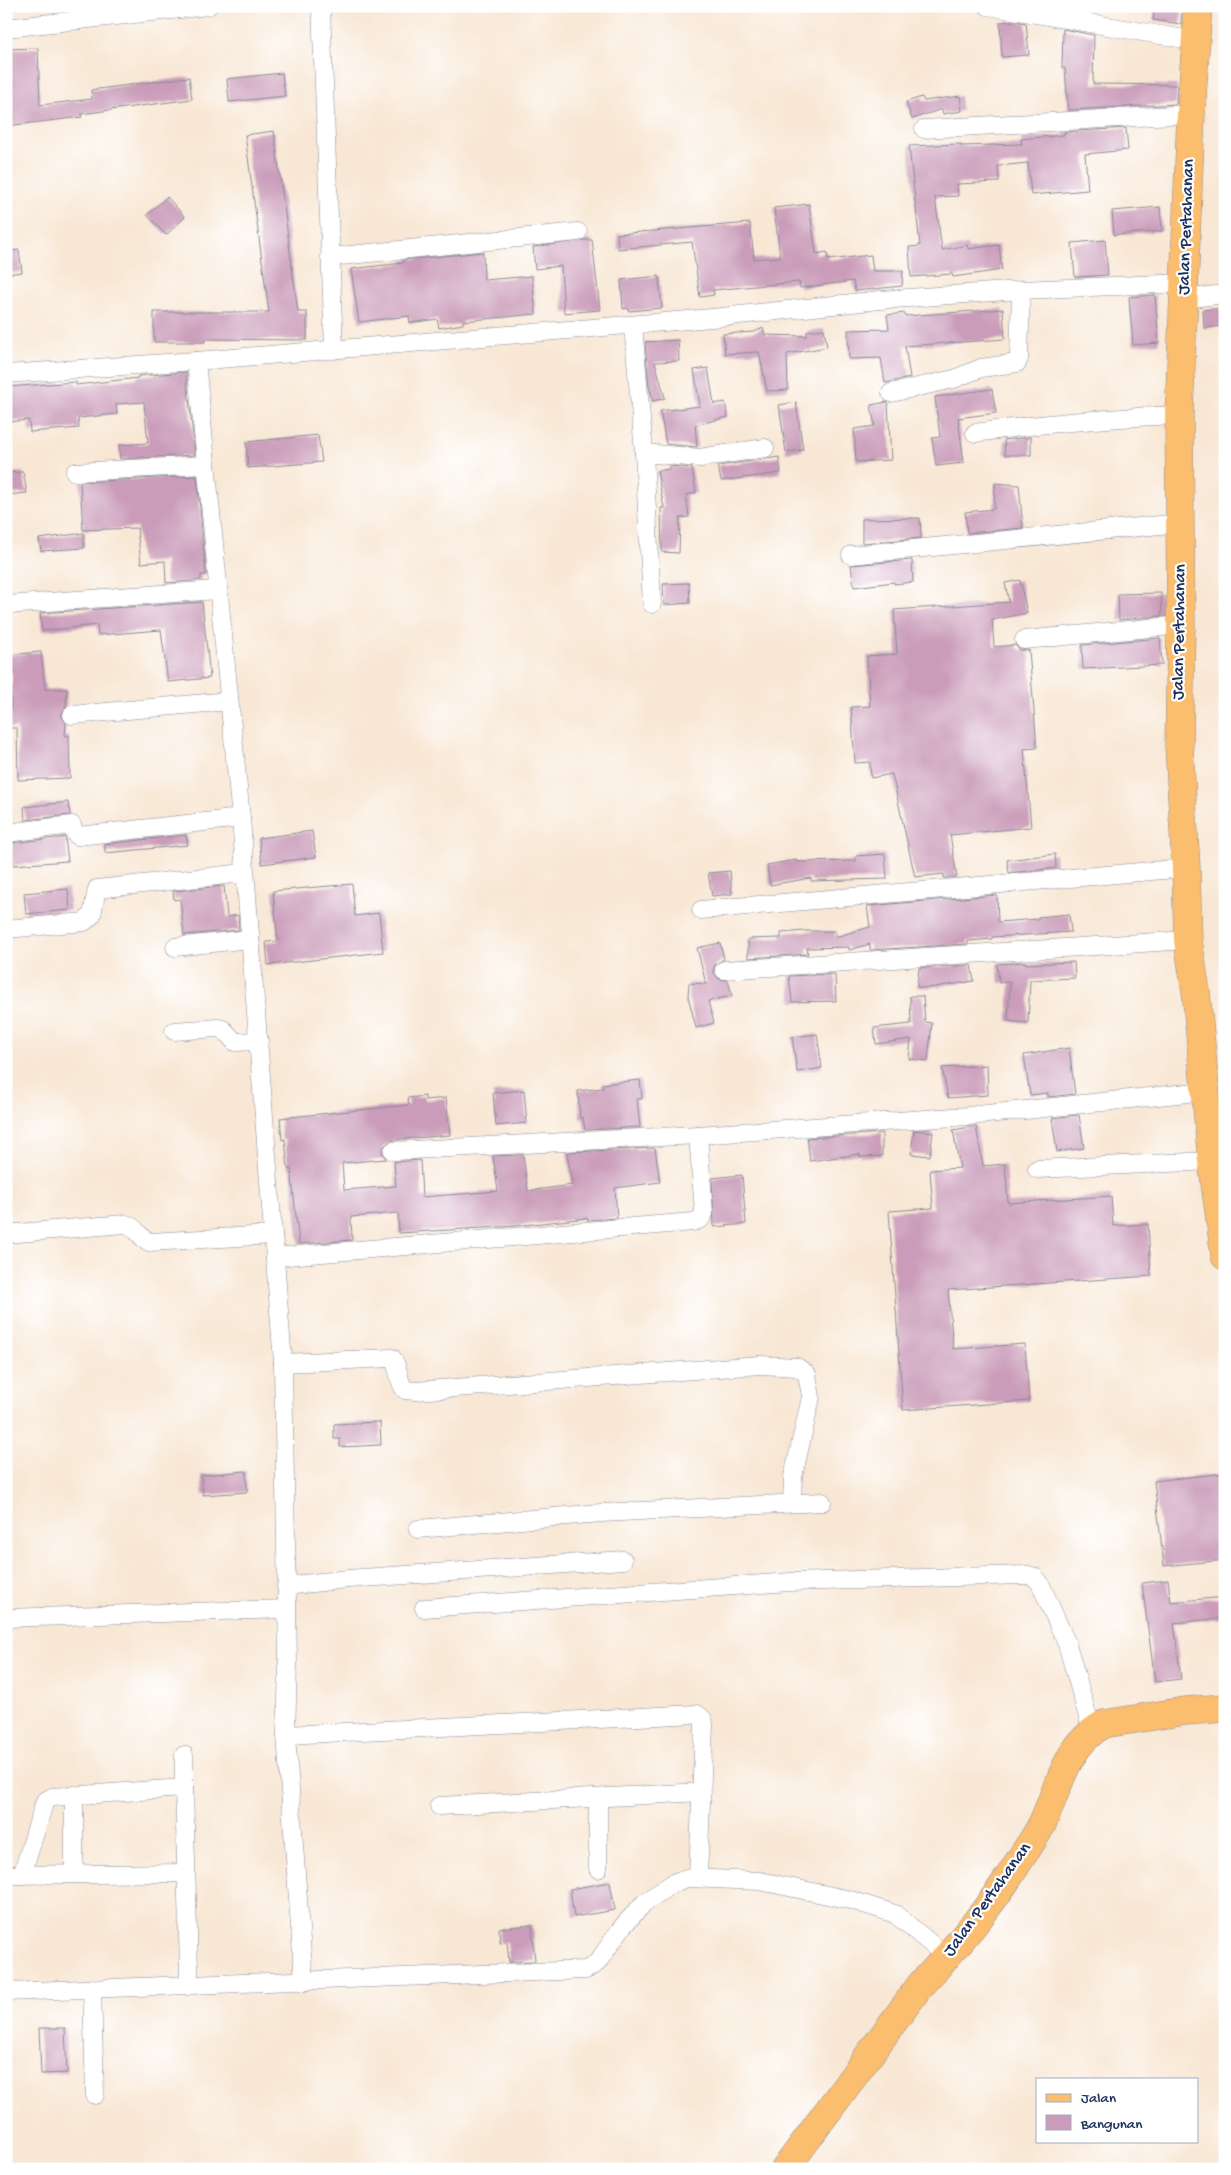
<svg xmlns="http://www.w3.org/2000/svg" width="1231" height="2175" font-family="'Gochi Hand',sans-serif">
<style>
.building{fill:#ca9cba}
.lines{fill:none;stroke-linecap:round;stroke-linejoin:round}
.street-casing{stroke:#8a8b99;stroke-width:19}
.primary-casing{stroke:#8a8b99;stroke-width:29}
.street{stroke:#fff;stroke-width:18}
.primary{stroke:#fbbd6e;stroke-width:28}
.labels{text-anchor:middle;dominant-baseline:central;stroke-width:4.5;stroke-linejoin:round;paint-order:stroke}
.street-label{font-size:18px;fill:#1b2f5e;stroke:#fff}
</style>
<rect width="100%" height="100%" fill="#fff"/>
<filter id="ink" filterUnits="userSpaceOnUse"><feTurbulence type="fractalNoise" baseFrequency=".02" numOctaves="2"/><feDisplacementMap in="SourceGraphic" scale="10" xChannelSelector="R" yChannelSelector="G"/><feConvolveMatrix kernelMatrix="1 2 1 2 8 2 1 2 1" color-interpolation-filters="sRGB"/></filter>
<filter id="wash" filterUnits="userSpaceOnUse"><feTurbulence type="fractalNoise" baseFrequency=".0096" numOctaves="4" result="noise"/><feDisplacementMap in="SourceGraphic" scale="20" xChannelSelector="R" yChannelSelector="G"/><feGaussianBlur stdDeviation="1.12" result="paint"/><feColorMatrix in="noise" values="0 0 0 0 0 0 0 0 0 0 0 0 0 0 0 0 0 1.4 0 .05"/><feComposite in="paint" operator="in"/></filter>
<g filter="url(#wash)">
<rect width="100%" height="100%" fill="#f8e7d4"/>
<g id="blocks">
<!-- building -->
<g class="building">
<polygon points="1155,6 1182,6 1181,24 1153,20"/>
<polygon points="1014,21 1026,23 1029,55 1002,57 1000,22"/>
<polygon points="1063,29 1094,35 1093,84 1177,85 1176,104 1068,110 1065,68 1062,68"/>
<polygon points="38,48 40,105 92,99 91,90 189,77 192,99 81,114 82,117 6,126 6,49"/>
<polygon points="282,73 285,96 229,102 227,79"/>
<polygon points="960,96 962,111 943,114 942,109 912,119 906,102 922,97 924,101"/>
<polygon points="1126,128 1128,150 1085,154 1088,190 1031,195 1028,163 998,166 999,182 957,184 958,196 935,197 942,250 967,245 968,249 999,245 1002,270 953,277 952,274 911,277 909,247 920,246 909,146 961,144 961,146 1022,144 1021,139 1064,135 1064,132"/>
<polygon points="274,131 298,312 307,312 307,340 205,339 205,342 154,342 154,312 269,312 245,135"/>
<polygon points="167,197 185,217 166,235 147,215"/>
<polygon points="809,204 816,254 827,252 828,260 871,255 873,271 903,271 902,286 855,291 853,281 800,288 799,282 713,290 714,295 700,297 692,242 618,249 617,234 750,223 754,259 780,257 774,208"/>
<polygon points="1160,207 1162,231 1114,235 1112,211"/>
<polygon points="584,240 592,240 600,310 564,313 561,266 535,269 533,247"/>
<polygon points="1105,240 1108,275 1075,277 1072,243"/>
<polygon points="19,250 22,272 6,274 6,252"/>
<polygon points="483,252 484,280 532,276 536,314 463,321 463,324 439,328 437,319 410,323 409,316 359,322 351,269 403,263 403,260"/>
<polygon points="659,276 662,308 629,311 628,308 623,309 621,280"/>
<polygon points="1155,295 1159,343 1133,345 1129,297"/>
<polygon points="1225,308 1225,326 1204,328 1203,310"/>
<polygon points="1003,309 1005,339 905,346 910,378 885,383 881,358 849,359 848,330 889,329 887,315 905,313 905,316"/>
<polygon points="763,328 765,335 807,336 807,331 824,329 827,347 787,354 788,390 767,391 759,352 725,354 723,334 754,332"/>
<polygon points="678,340 679,361 655,362 665,398 653,401 649,386 645,342"/>
<polygon points="708,368 714,404 725,402 728,417 695,425 697,447 666,444 660,411 700,406 694,370"/>
<polygon points="186,372 195,455 120,459 119,445 148,443 144,402 116,404 117,414 78,418 79,428 30,432 29,420 6,422 6,387 76,382 76,385 138,378 138,376"/>
<polygon points="992,389 996,413 958,418 964,463 936,466 932,438 940,437 935,397"/>
<polygon points="796,402 803,450 786,452 779,405"/>
<polygon points="887,402 888,403 891,460 856,462 854,429 875,426 871,405"/>
<polygon points="318,435 322,462 248,468 246,442"/>
<polygon points="1031,437 1031,455 1005,455 1004,440"/>
<polygon points="779,457 781,473 721,481 718,466"/>
<polygon points="669,466 692,468 696,493 686,495 689,517 680,518 679,553 662,552 661,508 664,508 657,471 670,469"/>
<polygon points="23,472 27,493 6,495 6,473"/>
<polygon points="197,476 206,575 201,575 201,580 166,583 165,561 141,563 137,528 83,530 80,482"/>
<polygon points="995,483 1019,485 1023,528 967,533 965,512 994,509"/>
<polygon points="920,518 921,538 862,543 862,519"/>
<polygon points="84,533 84,548 41,551 39,539"/>
<polygon points="912,560 913,582 894,584 894,582 854,587 851,565"/>
<polygon points="1020,580 1027,613 992,620 994,647 1015,645 1020,650 1029,650 1037,748 1024,749 1031,827 950,835 957,877 944,878 944,874 915,877 892,774 871,778 870,762 855,763 851,707 870,706 867,656 897,654 894,610 1009,602 1005,583"/>
<polygon points="689,583 690,603 664,605 663,584"/>
<polygon points="1161,593 1162,615 1160,616 1119,620 1118,594"/>
<polygon points="202,602 210,678 168,682 161,630 98,635 97,625 42,631 40,613"/>
<polygon points="1160,638 1162,665 1083,669 1082,645"/>
<polygon points="41,652 45,689 67,689 66,706 61,715 66,723 65,736 69,735 70,778 18,780 17,728 10,728 12,673 6,673 6,655"/>
<polygon points="68,802 70,815 25,820 24,807"/>
<polygon points="312,831 316,857 262,864 259,838"/>
<polygon points="186,835 188,845 105,853 105,844"/>
<polygon points="65,837 68,861 13,865 11,843"/>
<polygon points="885,854 887,879 811,881 811,878 770,885 767,865 796,860 796,862 856,861 856,856"/>
<polygon points="1055,854 1056,868 1009,873 1007,860"/>
<polygon points="730,871 732,894 712,896 708,873"/>
<polygon points="352,884 355,916 379,913 383,952 268,965 266,942 278,941 273,891"/>
<polygon points="224,886 227,917 238,915 239,930 184,935 180,899 174,900 173,891"/>
<polygon points="68,889 70,910 26,914 24,893"/>
<polygon points="997,895 998,922 1038,919 1038,917 1069,914 1071,932 992,937 992,939 968,941 968,944 870,950 870,944 849,950 849,947 807,948 808,954 748,958 748,939 781,938 781,933 805,931 835,931 835,937 870,927 867,906"/>
<polygon points="720,943 724,959 715,965 713,971 719,979 728,980 732,996 708,1001 714,1023 696,1028 688,996 689,983 706,984 697,948"/>
<polygon points="1026,962 1026,964 1074,962 1075,978 1030,980 1028,1023 1008,1021 1010,982 999,983 997,964"/>
<polygon points="971,965 974,981 928,988 917,987 919,968"/>
<polygon points="835,974 836,1001 792,1002 789,976"/>
<polygon points="910,996 923,996 925,1022 932,1023 928,1061 909,1059 911,1039 876,1044 874,1028 911,1024"/>
<polygon points="817,1034 822,1068 797,1072 792,1037"/>
<polygon points="1069,1048 1075,1094 1048,1097 1048,1093 1030,1095 1024,1055"/>
<polygon points="987,1065 988,1095 948,1098 942,1068"/>
<polygon points="640,1080 642,1099 637,1099 640,1127 585,1130 583,1118 580,1118 578,1091 603,1088 602,1084"/>
<polygon points="524,1090 527,1123 496,1126 493,1093"/>
<polygon points="425,1096 425,1100 446,1098 450,1135 392,1140 383,1147 382,1152 386,1159 342,1163 344,1190 396,1186 394,1162 420,1160 422,1197 498,1191 493,1156 523,1155 528,1191 572,1185 567,1152 655,1148 660,1182 615,1188 617,1218 587,1220 587,1218 515,1226 399,1233 398,1213 351,1217 352,1240 299,1244 291,1169 288,1169 285,1139 282,1140 280,1118 409,1105 408,1098"/>
<polygon points="1079,1115 1084,1148 1057,1152 1052,1118"/>
<polygon points="976,1126 983,1166 1005,1164 1008,1203 1111,1196 1113,1226 1148,1224 1151,1276 948,1290 953,1349 1025,1344 1029,1401 903,1410 889,1211 933,1208 930,1170 960,1168 953,1130"/>
<polygon points="914,1130 933,1132 930,1156 911,1154"/>
<polygon points="882,1133 882,1156 860,1157 860,1154 810,1161 807,1138"/>
<polygon points="742,1175 746,1224 714,1227 712,1178"/>
<polygon points="380,1422 381,1445 340,1447 340,1439 334,1439 334,1424"/>
<polygon points="246,1471 247,1492 203,1495 201,1475"/>
<polygon points="1225,1473 1225,1560 1164,1566 1154,1481"/>
<polygon points="1168,1580 1171,1602 1225,1597 1225,1618 1174,1623 1181,1679 1155,1682 1142,1583"/>
<polygon points="610,1882 615,1910 574,1917 570,1889"/>
<polygon points="532,1925 535,1961 509,1962 507,1942 500,1943 499,1928"/>
<polygon points="39,2028 65,2028 67,2073 41,2074"/>
</g>
</g>
</g>
<g filter="url(#ink)">
<use href="#blocks" fill-opacity="0" stroke="#8a8b99" stroke-width="1"/>
<g class="lines">
<!-- street casing -->
<g class="street-casing">
<g id="street">
<polyline points="321,6 334,350"/>
<polyline points="988,6 1196,41"/>
<polyline points="6,28 208,6"/>
<polyline points="924,129 1191,114"/>
<polyline points="330,257 578,232"/>
<polyline points="1184,299 1225,294"/>
<polyline points="633,325 644,453 652,604"/>
<polyline points="196,361 241,818 283,1363 288,1663 286,1735 304,1982"/>
<polyline points="6,374 196,361 712,318 880,300 1021,290 1185,283"/>
<polyline points="891,393 954,379 981,368 1017,363 1019,359 1021,290"/>
<path d="M 975,433 C 1043,423 1110,418 1179,415"/>
<polyline points="644,453 700,458 765,448"/>
<polyline points="75,472 205,465"/>
<polyline points="851,555 1181,523"/>
<polyline points="6,605 217,590"/>
<polyline points="1024,640 1181,625"/>
<polyline points="72,715 229,701"/>
<polyline points="6,833 72,825 75,834 78,836 241,818"/>
<polyline points="701,910 1186,868"/>
<polyline points="6,929 84,922 92,915 97,889 244,873"/>
<polyline points="175,947 250,939"/>
<polyline points="724,970 1188,940"/>
<polyline points="174,1031 218,1028 223,1029 235,1042 259,1041"/>
<polyline points="393,1151 698,1135 968,1116 1206,1091"/>
<polyline points="1037,1169 1212,1161"/>
<path d="M 6,1234 L 125,1224 C 137,1226 139,1238 149,1242 L 273,1235"/>
<polyline points="275,1257 693,1222 701,1219 704,1213 698,1135"/>
<path d="M 283,1363 L 392,1358 C 400,1367 397,1381 405,1390 L 415,1391 L 760,1365 L 797,1367 L 807,1374 L 811,1397 L 793,1477 L 792,1503"/>
<polyline points="418,1529 601,1513 822,1502"/>
<polyline points="286,1586 348,1579 623,1560"/>
<polyline points="424,1608 790,1582 1028,1575 1035,1577 1040,1583 1067,1644 1092,1731"/>
<polyline points="6,1618 286,1609"/>
<polyline points="286,1735 697,1714 703,1719 704,1724 698,1878"/>
<polyline points="184,1788 184,1755"/>
<polyline points="74,1795 74,1874"/>
<polyline points="598,1798 598,1869"/>
<polyline points="439,1806 702,1792"/>
<polyline points="6,1875 186,1873"/>
<polyline points="22,1875 43,1807 45,1801 52,1797 184,1788 189,1970 188,1986"/>
<polyline points="92,1988 95,2095"/>
<polyline points="6,1992 586,1970 597,1963 623,1926 644,1903 673,1883 687,1878 760,1881 851,1900 895,1914 947,1957"/>
</g>
</g>
<!-- primary casing -->
<g class="primary-casing">
<g id="primary">
<polyline points="1198,6 1191,114 1179,415 1181,625 1179,746 1186,868 1188,940 1196,992 1212,1161 1225,1256"/>
<path d="M 785,2169 L 922,1983 C 956,1948 994,1902 1019,1861 C 1027,1848 1037,1835 1043,1822 C 1059,1786 1067,1744 1104,1724 L 1185,1711 L 1225,1708"/>
</g>
</g>
<!-- street -->
<use href="#street" class="street"/>
<!-- primary -->
<use href="#primary" class="primary"/>
</g>
</g>
<g class="labels">
<!-- street labels -->
<g class="street-label">
<text transform="translate(1187 227) rotate(-88)">Jalan Pertahanan</text>
<text transform="translate(1180 632) rotate(-89)">Jalan Pertahanan</text>
<text transform="translate(988 1900) rotate(-54)">Jalan Pertahanan</text>
</g>
</g>
<!-- margin -->
<rect width="1231" height="2175" fill="none" stroke="#fff" stroke-width="25"/>
<!-- legend -->
<rect x="1036" y="2078" width="162" height="65" fill="#ffffff" stroke="#a4acbf"/>
<rect x="1046" y="2094" width="25" height="8" fill="#fbbd6e" stroke="#a4acbf"/>
<text x="1081" y="2102" font-size="15" fill="#1b2f5e">Jalan</text>
<rect x="1046" y="2115" width="25" height="15" fill="#ca9cba" stroke="#a4acbf"/>
<text x="1081" y="2128" font-size="15" fill="#1b2f5e">Bangunan</text>
</svg>
